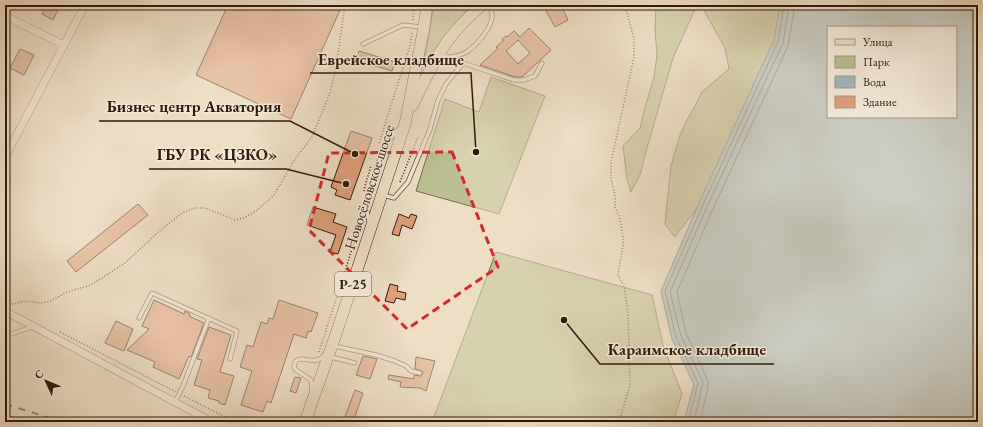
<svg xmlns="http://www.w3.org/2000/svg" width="983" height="427" font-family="'EB Garamond',serif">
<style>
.green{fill:#bcc091;stroke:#766d4e}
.water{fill:#9fb9bf;stroke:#737977;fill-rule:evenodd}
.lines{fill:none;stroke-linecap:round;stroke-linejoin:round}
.shore{stroke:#686a64;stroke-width:1}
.building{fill:#dfa07c;stroke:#301a0a;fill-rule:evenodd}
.service-casing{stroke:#604b38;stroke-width:5}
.minor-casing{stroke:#604b38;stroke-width:8}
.primary-casing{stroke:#301a0a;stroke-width:12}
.path{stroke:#301a0a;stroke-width:1.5;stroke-dasharray:1 2;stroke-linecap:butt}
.service{stroke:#f4ead9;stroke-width:3.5}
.minor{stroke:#f4ead9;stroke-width:7}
.primary{stroke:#eedec4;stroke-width:11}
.rail{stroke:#301a0a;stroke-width:2;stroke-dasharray:7 7;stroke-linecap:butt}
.marked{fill:none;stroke:#d62828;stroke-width:3;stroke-dasharray:8 5;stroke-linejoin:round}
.labels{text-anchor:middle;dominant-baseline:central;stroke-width:3;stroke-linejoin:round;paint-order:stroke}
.shield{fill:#f4ead9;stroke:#6b5848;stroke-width:1}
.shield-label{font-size:14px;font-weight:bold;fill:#301a0a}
.street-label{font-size:15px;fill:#301a0a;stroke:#f4ead9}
.leader{fill:none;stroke:#301a0a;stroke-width:1.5}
.callout-dot{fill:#301a0a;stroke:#f4ead9;stroke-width:1.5}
.callout-label{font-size:16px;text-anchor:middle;font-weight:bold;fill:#301a0a;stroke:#f4ead9;stroke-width:3;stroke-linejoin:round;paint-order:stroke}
</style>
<rect width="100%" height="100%" fill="#eedec4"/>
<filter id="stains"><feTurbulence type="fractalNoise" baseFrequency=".005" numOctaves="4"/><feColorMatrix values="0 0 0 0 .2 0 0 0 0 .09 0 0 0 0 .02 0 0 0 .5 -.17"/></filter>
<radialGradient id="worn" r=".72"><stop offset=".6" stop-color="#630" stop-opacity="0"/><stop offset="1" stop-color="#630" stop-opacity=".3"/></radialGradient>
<!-- green -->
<g class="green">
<polygon points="434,5 460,5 469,7 423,66"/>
<polygon points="656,5 692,5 696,7 673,58 645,155 640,175 631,192 627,179 623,146 640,128 644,111 654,77 657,55 655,30"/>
<polygon points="701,5 837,5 828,27 828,117 684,422 694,384 672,339 661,291 697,208 675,237 665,224 671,166 680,135 687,120 696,104 702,92 729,69 725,48"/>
<polygon points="491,77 545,96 499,214 416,191 445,99 479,112"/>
<polygon points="496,252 652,295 663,345 682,394 673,422 432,422"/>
</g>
<!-- water -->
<path class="water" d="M 780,5 L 978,5 L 978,422 L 684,422 L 694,384 L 672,339 L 661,291 L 698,205 L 774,40 ZM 828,27 L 956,27 L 956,117 L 828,117 Z"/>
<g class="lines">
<!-- shore -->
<g class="shore">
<polyline points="688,422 698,383 676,337 665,291 702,207 778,42 784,5"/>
<polyline points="694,422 702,386 703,382 681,336 670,292 706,209 783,43 789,5"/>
<polyline points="700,422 708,387 708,381 686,333 677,292 712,211 788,46 795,5"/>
</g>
</g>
<!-- building -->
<g class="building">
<polygon points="47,5 52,5 59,8 53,20 42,14"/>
<polygon points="228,5 329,5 340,10 291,119 196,75"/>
<polygon points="543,5 561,5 568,20 555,27"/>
<path d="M 529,28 L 551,50 L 522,77 L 515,77 L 480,65 L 498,48 L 496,47 L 503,41 L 502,39 L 506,36 L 507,37 L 514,31 L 520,37 ZM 518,40 L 530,53 L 518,64 L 506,51 Z"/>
<polygon points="20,49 34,55 24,75 10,68"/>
<polygon points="359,51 395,62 392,71 356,60"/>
<polygon points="351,131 372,138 350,200 335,195 337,190 331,187"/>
<polygon points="138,204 148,215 76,272 67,261"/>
<polygon points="313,207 336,214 333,222 347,227 338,254 330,252 336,235 307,225"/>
<polygon points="399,214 409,218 411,214 417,216 412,229 402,225 399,236 392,234"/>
<polygon points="390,284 398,286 397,291 406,293 405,300 396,298 394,303 385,301"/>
<polygon points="154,300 184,314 185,311 190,314 189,316 204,323 191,357 189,356 179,379 153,367 155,362 127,350 149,329 142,326"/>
<polygon points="279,300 318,313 311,332 308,331 306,338 294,334 271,403 267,401 263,412 241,405 252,371 240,367 247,345 253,347 261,322 267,324 269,318 273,319"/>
<polygon points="116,321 133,329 124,351 105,343"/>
<polygon points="209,327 231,335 220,372 234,376 225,405 219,403 219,401 208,398 210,390 194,385 202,360 197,359"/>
<polygon points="363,356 377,359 370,379 356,375"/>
<polygon points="416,357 435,361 426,391 420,388 400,387 401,382 388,379 389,375 414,379 414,375 420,376 422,375 423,373 422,371 415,369"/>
<polygon points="295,377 301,378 296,393 290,391"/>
<polygon points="355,390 363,393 353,422 343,422"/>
</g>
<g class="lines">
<!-- service casing -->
<g class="service-casing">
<g id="service">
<polyline points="363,44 403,25 422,27"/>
<polyline points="440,54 469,65 514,80 524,80 535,76 542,63"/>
<path d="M 450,57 C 456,56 463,55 468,51 C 477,45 494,25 492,14 C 492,11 489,8 488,5"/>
<polyline points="383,195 394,198 408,182 430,129 438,100 446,84 463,63"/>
<polyline points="369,221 366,207 383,147 398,130"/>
<polyline points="139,318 152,293 237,331 230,359"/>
<polyline points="5,336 32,327"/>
<polyline points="334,346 376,355 395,361 406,366 411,371 420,373"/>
<polyline points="331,357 355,363"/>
<path d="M 312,390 L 311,380 L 296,370 L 294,367 C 295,349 315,369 324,355"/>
<polyline points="175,402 183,386 209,318"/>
<polyline points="5,417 21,422"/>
</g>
</g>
<!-- minor casing -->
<g class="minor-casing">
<g id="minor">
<polyline points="5,16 64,45"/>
<polyline points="5,157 85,5"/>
<polyline points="5,311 212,422"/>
</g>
</g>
<!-- primary casing -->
<g class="primary-casing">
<g id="primary">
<path d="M 412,106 C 421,89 429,70 439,54 C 450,35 466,19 482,5"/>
<polyline points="305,422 336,334 405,124 424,27 427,5"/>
</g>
</g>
<!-- path -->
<g class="path">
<polyline points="413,20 414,5"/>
<polyline points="379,143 410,46 412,32"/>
<polyline points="400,182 418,137"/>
<polyline points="364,191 365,186 371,166"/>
<polyline points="9,305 26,301 41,303 51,301 67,292 91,285 125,263 157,233 182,213 194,208 205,208 235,220 244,218 256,211 274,195 293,162 312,137 330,93 336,68 345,5"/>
<polyline points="60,332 176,392"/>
<polyline points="319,352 362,218"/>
<polyline points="184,396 235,422"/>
<polyline points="619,422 630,385 628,314 624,286 618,275 623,245 623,237 620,218 615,207 615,195 611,179 611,163 613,153 634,57 634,39 625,5"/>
</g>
<!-- service -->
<use href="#service" class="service"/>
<!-- minor -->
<use href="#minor" class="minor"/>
<!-- primary -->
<use href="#primary" class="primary"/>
<!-- rail -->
<polyline class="rail" points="5,404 47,417 58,422"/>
</g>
<!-- marked area -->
<path d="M0 0H983V427H0ZM 452,152 L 498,267 L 407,329 L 309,230 L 329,153 Z" fill="#eedec4" fill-opacity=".55" fill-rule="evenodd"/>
<path class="marked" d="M 452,152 L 498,267 L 407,329 L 309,230 L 329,153 Z"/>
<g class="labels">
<!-- shield labels -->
<rect class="shield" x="335" y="272" width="36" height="24" rx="3"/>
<g class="shield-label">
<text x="353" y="284">Р-25</text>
</g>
<!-- street labels -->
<g class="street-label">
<text transform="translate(369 187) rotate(-72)">Новосёловское шоссе</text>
</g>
</g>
<!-- callouts -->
<path class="leader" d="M476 152L471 73H310M355 154L290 121H99M346 184L286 169H149M564 320L600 364H774"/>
<g class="callout-dot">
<circle cx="476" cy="152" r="4"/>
<circle cx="355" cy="154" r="4"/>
<circle cx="346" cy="184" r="4"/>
<circle cx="564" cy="320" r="4"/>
</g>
<g class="callout-label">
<text x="391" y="65">Еврейское кладбище</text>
<text x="194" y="112">Бизнес центр Акватория</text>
<text x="217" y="160">ГБУ РК «ЦЗКО»</text>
<text x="687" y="355">Караимское кладбище</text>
</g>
<!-- margin -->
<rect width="983" height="427" fill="none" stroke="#eedec4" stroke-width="20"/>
<rect x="6" y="6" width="971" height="415" fill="none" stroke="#301a0a" stroke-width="2"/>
<rect x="10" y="10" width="963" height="407" fill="none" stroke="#301a0a"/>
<!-- legend -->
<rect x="827" y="26" width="130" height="92" fill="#f4ead9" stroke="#a69786"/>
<rect x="835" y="39" width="20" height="6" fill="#eedec4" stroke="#a69786"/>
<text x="863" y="46" font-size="12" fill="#301a0a">Улица</text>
<rect x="835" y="56" width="20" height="12" fill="#bcc091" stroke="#a69786"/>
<text x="863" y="66" font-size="12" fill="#301a0a">Парк</text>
<rect x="835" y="76" width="20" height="12" fill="#9fb9bf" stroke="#a69786"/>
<text x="863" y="86" font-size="12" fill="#301a0a">Вода</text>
<rect x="835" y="96" width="20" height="12" fill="#dfa07c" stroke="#a69786"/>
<text x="863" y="106" font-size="12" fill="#301a0a">Здание</text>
<!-- north arrow -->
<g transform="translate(46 381) rotate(314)" stroke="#f4ead9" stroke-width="3" paint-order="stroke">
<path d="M0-3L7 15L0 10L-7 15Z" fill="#301a0a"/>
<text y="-6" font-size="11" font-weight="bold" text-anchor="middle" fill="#301a0a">С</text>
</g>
<rect width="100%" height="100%" filter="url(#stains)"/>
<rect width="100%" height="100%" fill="url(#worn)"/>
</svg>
